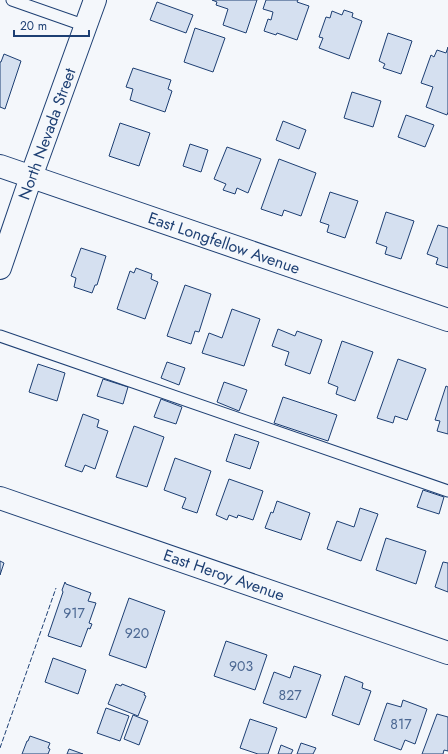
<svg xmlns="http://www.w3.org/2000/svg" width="448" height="754" font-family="Jost,sans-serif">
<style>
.building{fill:#d5e0f0;stroke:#1d3f73}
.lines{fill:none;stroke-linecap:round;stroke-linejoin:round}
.service-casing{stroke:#1d3f73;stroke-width:13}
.minor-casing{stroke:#1d3f73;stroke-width:24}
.primary-casing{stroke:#1d3f73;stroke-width:24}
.service{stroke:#f4f7fb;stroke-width:11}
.minor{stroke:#f4f7fb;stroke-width:22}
.primary{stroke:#f4f7fb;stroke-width:22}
.fence{stroke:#1d3f73;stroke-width:1;stroke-dasharray:5 2;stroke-linecap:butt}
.labels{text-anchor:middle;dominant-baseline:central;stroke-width:3;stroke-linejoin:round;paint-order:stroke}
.number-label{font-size:14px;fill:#4b6792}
.street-label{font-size:16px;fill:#1d3f73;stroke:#f4f7fb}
</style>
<rect width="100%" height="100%" fill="#f4f7fb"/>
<!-- building -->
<g class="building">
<polygon points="212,0 257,0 246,33 223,25 228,9 216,5 217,2"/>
<polygon points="266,0 298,0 297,2 309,6 297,40 277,33 276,35 264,31 268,19 271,20 273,12 263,9"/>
<polygon points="157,2 193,15 186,33 150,20"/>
<polygon points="344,10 353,13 352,17 362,21 349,59 319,48 323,38 319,37 326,17 330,18 332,11 342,15"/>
<polygon points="195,28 225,38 213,72 184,62"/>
<polygon points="388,33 412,41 401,74 383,68 385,64 379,61"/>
<polygon points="448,47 448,112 447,115 426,107 433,87 421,83 431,55 434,57 437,50 446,53"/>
<polygon points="4,54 21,61 5,109 0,107 0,62 1,62"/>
<polygon points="133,68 171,80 168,89 172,91 165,112 130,100 133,89 126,87"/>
<polygon points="352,92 381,101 373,127 344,118"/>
<polygon points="406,115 434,125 425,147 398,137"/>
<polygon points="283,121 306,130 299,149 276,140"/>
<polygon points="120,123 150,133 139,166 109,156"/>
<polygon points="190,144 208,150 201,172 183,166"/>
<polygon points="227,147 261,159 248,193 237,188 235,194 223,190 226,184 214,179"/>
<polygon points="279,159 316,173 301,216 284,210 282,216 261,209"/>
<polygon points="330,192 358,201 345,238 327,232 329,225 320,222"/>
<polygon points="386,212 414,221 401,259 385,254 387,247 376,243"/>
<polygon points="438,225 448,228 448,268 436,264 438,258 427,254"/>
<polygon points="81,248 106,256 97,285 95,285 92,293 74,287 76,278 71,276"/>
<polygon points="136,268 152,274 151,279 158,282 145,319 117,309 130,271 134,273"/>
<polygon points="185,285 211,294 199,332 195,331 191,344 167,336"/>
<polygon points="232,309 260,319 244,366 202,353 209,333 222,338"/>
<polygon points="278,329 295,336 297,331 322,340 310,374 285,365 289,352 272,346"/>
<polygon points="342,341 373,352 355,401 336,394 338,387 328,383"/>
<polygon points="398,359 426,369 407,420 395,416 393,423 377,418"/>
<polygon points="167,362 185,368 179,385 161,378"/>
<polygon points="38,364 65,373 57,401 29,392"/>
<polygon points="103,379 128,387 123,404 97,396"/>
<polygon points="224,382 247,390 239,411 217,402"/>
<polygon points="446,386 448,387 448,434 437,431 440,421 435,420"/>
<polygon points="283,397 337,415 328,441 274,423"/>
<polygon points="161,399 182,407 176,424 154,417"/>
<polygon points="83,414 99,420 97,427 108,431 95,469 85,465 82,472 65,466"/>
<polygon points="134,426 164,437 147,487 116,477"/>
<polygon points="235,434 259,442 250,469 226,461"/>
<polygon points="175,458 211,471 197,513 182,508 186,498 164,490"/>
<polygon points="229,479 263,491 253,520 238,515 237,518 229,515 227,520 216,515"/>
<polygon points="423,490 444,497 439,514 417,507"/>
<polygon points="277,501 310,513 301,540 265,528 271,512 273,513"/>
<polygon points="360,508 378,514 361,561 327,549 337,521 354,527"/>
<polygon points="386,538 426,551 416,584 376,570"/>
<polygon points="0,561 4,563 0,575"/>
<polygon points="443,562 448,563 448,592 435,587"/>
<polygon points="65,582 66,584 91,593 88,601 96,603 89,623 92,624 90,629 88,628 81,647 48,636 63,592 62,590"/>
<polygon points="129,598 165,611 146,668 109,655"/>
<polygon points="226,641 267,655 255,690 214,676"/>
<polygon points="53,658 86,670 78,694 45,682"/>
<polygon points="294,666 321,675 306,718 263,703 274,672 290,678"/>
<polygon points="345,676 363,683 362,688 371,691 359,725 332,715"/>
<polygon points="116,684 121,686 122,684 145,693 144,695 146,696 138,716 108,704"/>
<polygon points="403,700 427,709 415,744 405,740 401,750 374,740 387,703 401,707"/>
<polygon points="106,708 129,716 120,741 97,733"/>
<polygon points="437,714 448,717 448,751 444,750 443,754 422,754"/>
<polygon points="133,715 148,721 139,745 124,739"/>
<polygon points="250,719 277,728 268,754 258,754 240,748"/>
<polygon points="30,736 50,743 48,748 50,749 48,754 22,754 27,741 28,741"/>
<polygon points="301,743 316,748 313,754 297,754"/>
<polygon points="281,745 293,750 291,754 278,754"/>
<polygon points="69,749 83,754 67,754"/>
</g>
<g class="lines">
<!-- service casing -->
<g class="service-casing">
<g id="service">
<polyline points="12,0 86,26"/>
<polyline points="0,336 448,491"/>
</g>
</g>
<!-- minor casing -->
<g class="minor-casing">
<g id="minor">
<polyline points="0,166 448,320"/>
<polyline points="0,498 448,653"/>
</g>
</g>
<!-- primary casing -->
<g class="primary-casing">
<polyline id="primary" points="0,268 31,177 95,0"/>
</g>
<!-- service -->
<use href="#service" class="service"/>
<!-- minor -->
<use href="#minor" class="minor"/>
<!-- primary -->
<use href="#primary" class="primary"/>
<!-- fence -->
<polyline class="fence" points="0,748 56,588"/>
</g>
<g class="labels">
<!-- number labels -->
<g class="number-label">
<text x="74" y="613">917</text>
<text x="137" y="633">920</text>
<text x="241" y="666">903</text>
<text x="290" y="695">827</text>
<text x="401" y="724">817</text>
</g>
<!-- street labels -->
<g class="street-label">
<text transform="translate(47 134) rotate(-70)">North Nevada Street</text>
<text transform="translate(224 243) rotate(19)">East Longfellow Avenue</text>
<text transform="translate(224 575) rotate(19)">East Heroy Avenue</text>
</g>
</g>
<!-- scale -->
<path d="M14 30v6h75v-6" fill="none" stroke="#1d3f73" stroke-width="2"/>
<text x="20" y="30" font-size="12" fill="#1d3f73" stroke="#f4f7fb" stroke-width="3" paint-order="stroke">20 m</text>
</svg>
